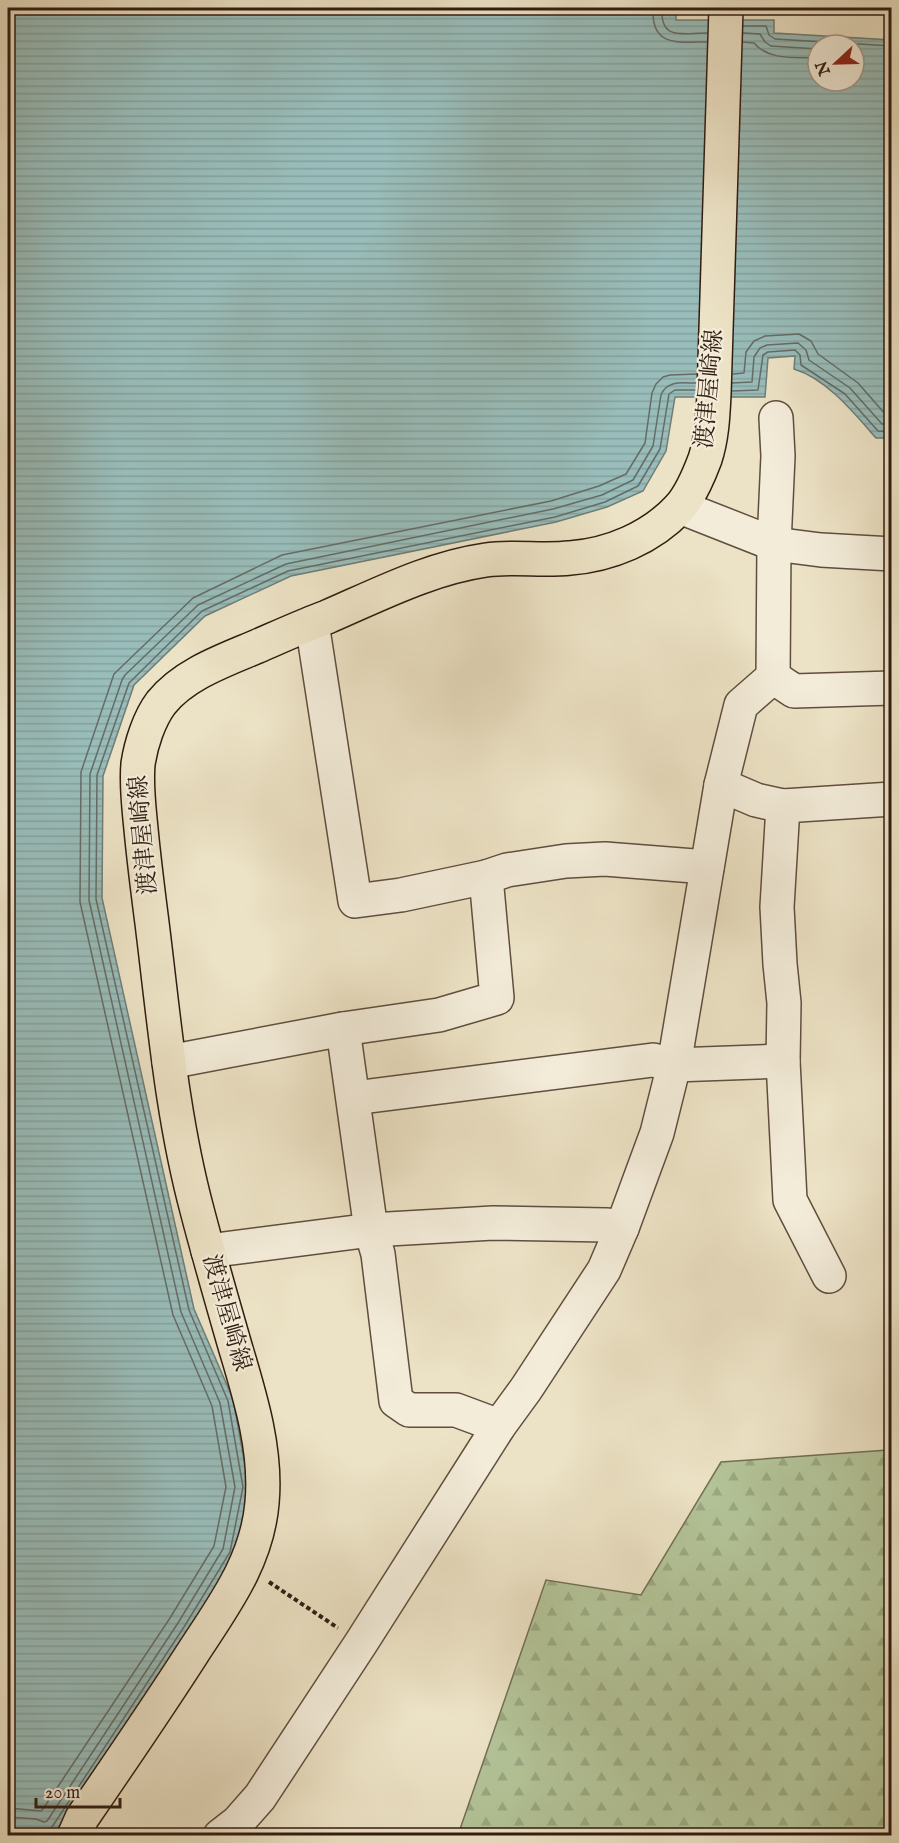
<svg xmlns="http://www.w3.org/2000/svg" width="899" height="1843" font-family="'IM FELL English','Noto Serif JP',serif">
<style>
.forest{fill:url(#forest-firs);stroke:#727054;stroke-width:1.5}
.water{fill:url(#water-rules);stroke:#6f7d76;stroke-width:1.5;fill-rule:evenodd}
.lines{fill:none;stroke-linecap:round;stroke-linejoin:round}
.shore{stroke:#656c66;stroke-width:1.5}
.minor-casing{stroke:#604e3e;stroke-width:36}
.major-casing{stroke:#311c11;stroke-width:36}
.path{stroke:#311c11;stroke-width:4;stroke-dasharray:4.5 3;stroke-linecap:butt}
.minor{stroke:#f3ecd9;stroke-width:33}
.major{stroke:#ece2c5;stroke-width:33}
.labels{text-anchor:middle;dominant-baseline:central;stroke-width:4.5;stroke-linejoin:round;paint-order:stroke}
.street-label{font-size:24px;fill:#311c11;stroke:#f3ecd9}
</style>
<defs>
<pattern id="forest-firs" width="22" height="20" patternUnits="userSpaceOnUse" patternTransform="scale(1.5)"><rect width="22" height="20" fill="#b3c498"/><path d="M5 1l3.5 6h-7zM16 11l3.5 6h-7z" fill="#9aa882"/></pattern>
<pattern id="water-rules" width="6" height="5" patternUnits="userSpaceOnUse" patternTransform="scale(1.5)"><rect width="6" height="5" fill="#99bdba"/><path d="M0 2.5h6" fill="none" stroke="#84a29f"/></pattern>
</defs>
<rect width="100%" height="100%" fill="#ece2c5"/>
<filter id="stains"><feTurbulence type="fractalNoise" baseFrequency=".00333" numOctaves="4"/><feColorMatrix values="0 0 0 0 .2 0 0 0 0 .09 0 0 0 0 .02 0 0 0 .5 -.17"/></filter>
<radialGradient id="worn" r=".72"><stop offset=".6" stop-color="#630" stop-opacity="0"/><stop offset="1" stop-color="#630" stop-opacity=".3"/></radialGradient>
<!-- forest -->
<polygon class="forest" points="891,1445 891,1835 458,1835 546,1580 641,1595 721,1462 888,1450"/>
<!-- water -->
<path class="water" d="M 8,8 L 676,8 L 676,20 L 774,20 L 774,33 L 892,40 L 891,438 L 876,438 C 854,413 827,379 794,369 L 795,356 L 768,358 L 765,397 L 675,397 L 666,451 L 643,491 L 607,507 L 556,522 L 291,576 L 205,616 L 134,685 L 103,776 L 102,898 L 194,1309 L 233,1399 L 249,1487 L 236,1554 L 189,1630 L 54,1834 L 8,1830 ZM 818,45 L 854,45 L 854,81 L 818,81 Z"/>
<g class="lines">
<!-- shore -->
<g class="shore">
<path d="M 653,8 C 651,47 677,42 707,42"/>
<path d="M 662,8 C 660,41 682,33 707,33"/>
<polyline points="743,26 766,26 769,35 775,39 892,46"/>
<polyline points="743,33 760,34 765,42 771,46 818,49"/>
<path d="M 743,42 L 754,43 C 769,61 796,57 818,58"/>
<polyline points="733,374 744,373 746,352 754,341 765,336 799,334 811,341 818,354 858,383 886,415 892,415"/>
<polyline points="732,383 752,382 754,357 760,348 767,345 798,343 806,350 809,360 850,388 882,424 892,424"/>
<polyline points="732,391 758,390 763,355 768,352 795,350 800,355 801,365 845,394 878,431 892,432"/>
<polyline points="8,1808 41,1811 43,1809 170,1618 214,1546 226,1487 212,1406 173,1315 80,902 81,772 114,674 193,598 282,555 551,501 599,486 626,474 645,443 652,393 656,384 663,377 670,375 697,374"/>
<path d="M 8,1817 L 36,1819 L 44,1822 L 47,1821 L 178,1623 L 223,1549 L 235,1487 L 220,1403 L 181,1312 L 89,900 L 90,774 L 122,680 L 125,675 L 198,605 L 286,564 L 553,509 L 602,495 L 633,480 L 653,446 L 661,395 C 667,380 682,383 696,383"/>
<polyline points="49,1836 50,1830 184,1627 230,1552 243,1487 228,1401 189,1310 96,899 97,775 129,683 202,611 288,571 555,517 605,502 638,486 660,449 669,394 675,390 696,390"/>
</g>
<!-- minor casing -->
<g class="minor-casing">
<g id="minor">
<polyline points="680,507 774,544 821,550 892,554"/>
<polyline points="312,623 355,901 401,895 486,877 507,870 566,861 605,859 707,867"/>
<polyline points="773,677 794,691 892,688"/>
<polyline points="721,785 756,800 783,806 892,799"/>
<polyline points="783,806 777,907 780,964 784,1003 783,1061 790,1200 829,1276"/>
<polyline points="343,1029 371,1230 378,1254 396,1401 409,1410 456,1410 499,1426"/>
<polyline points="169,1062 343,1029 439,1015 497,998 486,877"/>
<polyline points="354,1098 653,1060 674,1065 783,1061"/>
<polyline points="208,1251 371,1230 493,1223 607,1225 622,1228"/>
<polyline points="220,1836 238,1822 260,1797 361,1643 499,1426 526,1389 604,1270 622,1228 657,1133 674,1065 721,785 741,705 773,677 774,544 778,456 776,418"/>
</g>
</g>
<!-- major casing -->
<g class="major-casing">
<path id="major" d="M 74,1836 L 82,1818 C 119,1764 156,1710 192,1654 C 223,1606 257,1562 262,1503 C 267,1450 250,1396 235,1346 C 222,1301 209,1256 197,1210 C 172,1117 164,1019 152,923 C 148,892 144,861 141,829 C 139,808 136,786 138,764 C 141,744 149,719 161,703 C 184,674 225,660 258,646 C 281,636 303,626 327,617 C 378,595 430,568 486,560 C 513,556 542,561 570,558 C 610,555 651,538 679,508 C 690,496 699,475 705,459 C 712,438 713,415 714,394 L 726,8"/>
</g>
<!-- path -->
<polyline class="path" points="269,1582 338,1628"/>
<!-- minor -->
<use href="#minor" class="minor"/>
<!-- major -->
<use href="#major" class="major"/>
</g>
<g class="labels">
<!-- street labels -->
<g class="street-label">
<text transform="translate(710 389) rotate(-85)">渡津屋崎線</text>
<text transform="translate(144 835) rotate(-95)">渡津屋崎線</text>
<text transform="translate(226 1313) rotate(74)">渡津屋崎線</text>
</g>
</g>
<!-- margin -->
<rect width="899" height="1843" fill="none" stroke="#ece2c5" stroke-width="30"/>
<rect x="9" y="9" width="881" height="1825" fill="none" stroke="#311c11" stroke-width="3"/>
<rect x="15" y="15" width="869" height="1813" fill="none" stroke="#311c11" stroke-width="1.5"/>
<!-- north arrow -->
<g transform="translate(836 63) rotate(248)"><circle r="28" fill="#f3ecd9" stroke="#a59989" stroke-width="1.5"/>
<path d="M0-4.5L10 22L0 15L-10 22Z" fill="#8f2418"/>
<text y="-9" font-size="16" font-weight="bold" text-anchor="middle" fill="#311c11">N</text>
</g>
<!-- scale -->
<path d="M36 1798v9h84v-9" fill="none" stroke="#311c11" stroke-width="3"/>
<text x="45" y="1798" font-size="18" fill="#311c11" stroke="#f3ecd9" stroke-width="4.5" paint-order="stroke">20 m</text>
<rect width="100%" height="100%" filter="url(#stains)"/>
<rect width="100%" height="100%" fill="url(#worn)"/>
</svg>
